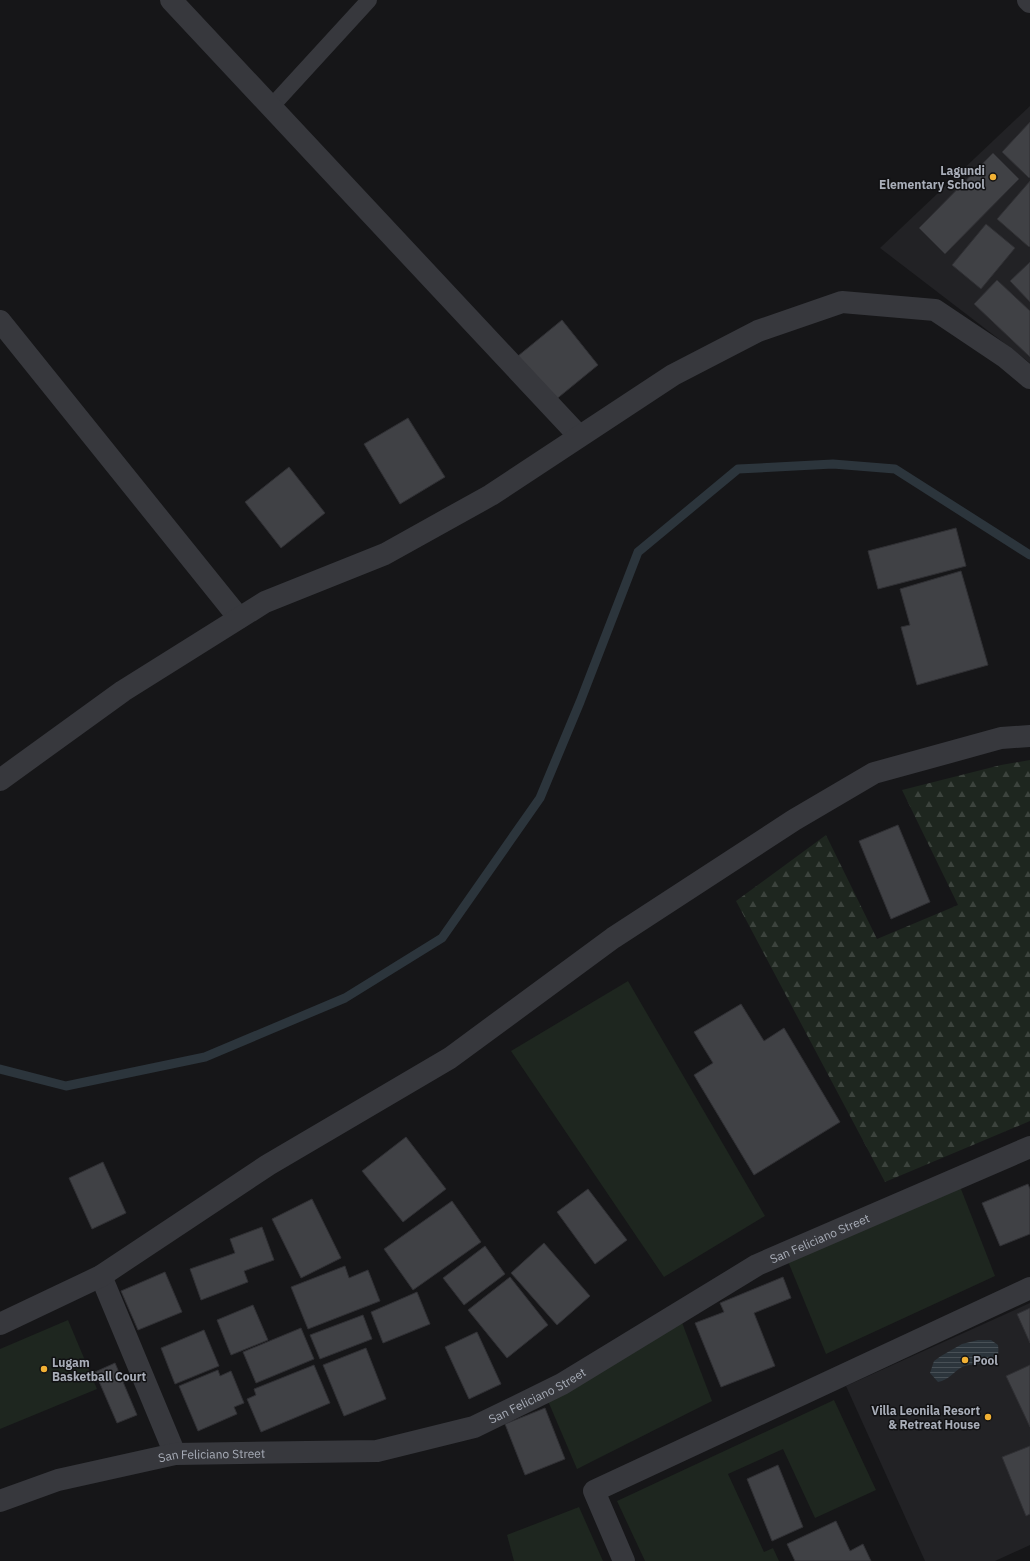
<svg xmlns="http://www.w3.org/2000/svg" width="1030" height="1561" font-family="'IBM Plex Sans',sans-serif">
<style>
.built{fill:#222225}
.green{fill:#1e261f}
.forest{fill:url(#forest-firs)}
.water{fill:url(#water-rules)}
.lines{fill:none;stroke-linecap:round;stroke-linejoin:round}
.stream{stroke:#2c353c;stroke-width:9}
.building{fill:#404145;stroke:#303034}
.service{stroke:#37383d;stroke-width:16}
.minor{stroke:#37383d;stroke-width:22}
.tertiary{stroke:#37383d;stroke-width:22}
.poi-dot{fill:#f2b134;stroke:#111113;stroke-width:1.5}
.labels{text-anchor:middle;dominant-baseline:central;stroke-width:3;stroke-linejoin:round;paint-order:stroke}
.poi-label{font-size:12px;font-weight:bold;fill:#a8adb8;stroke:#111113;text-anchor:end}
.street-label{font-size:12px;fill:#a8adb8;stroke:#111113}
</style>
<defs>
<pattern id="forest-firs" width="22" height="20" patternUnits="userSpaceOnUse"><rect width="22" height="20" fill="#1e261f"/><path d="M5 1l3.5 6h-7zM16 11l3.5 6h-7z" fill="#3c433d"/></pattern>
<pattern id="water-rules" width="6" height="5" patternUnits="userSpaceOnUse"><rect width="6" height="5" fill="#2c353c"/><path d="M0 2.5h6" fill="none" stroke="#485056"/></pattern>
</defs>
<rect width="100%" height="100%" fill="#161618"/>
<!-- built -->
<g class="built">
<polygon points="1030,106 1030,363 880,248"/>
<polygon points="1030,1303 1030,1545 995,1561 925,1561 846,1386"/>
</g>
<!-- green -->
<g class="green">
<polygon points="628,981 765,1216 664,1277 511,1051"/>
<polygon points="959,1184 995,1276 826,1354 787,1259"/>
<polygon points="68,1320 97,1389 0,1429 0,1349"/>
<polygon points="681,1320 712,1401 577,1469 548,1401"/>
<polygon points="834,1400 876,1490 815,1518 783,1449 728,1474 764,1552 773,1548 779,1561 645,1561 617,1501"/>
<polygon points="579,1507 603,1561 514,1561 507,1535"/>
</g>
<!-- forest -->
<polygon class="forest" points="1030,760 1030,1121 885,1182 736,901 826,835 877,939 958,905 902,790 1001,765"/>
<!-- water -->
<path class="water" d="M 978,1340 L 991,1340 L 998,1345 C 1002,1372 976,1360 962,1367 C 953,1372 949,1380 938,1382 L 930,1373 L 934,1361 L 941,1356 L 962,1344 Z"/>
<g class="lines">
<!-- stream -->
<polyline class="stream" points="0,1069 66,1086 205,1057 345,998 442,938 540,798 580,702 638,552 738,469 833,464 895,469 1030,555"/>
</g>
<!-- building -->
<g class="building">
<polygon points="1030,122 1030,177 1029,178 1002,152"/>
<polygon points="993,153 1019,179 945,254 919,228"/>
<polygon points="1030,181 1030,246 1029,247 997,219"/>
<polygon points="986,224 1015,248 981,289 952,265"/>
<polygon points="1030,262 1030,302 1010,281"/>
<polygon points="997,280 1030,311 1030,357 974,304"/>
<polygon points="562,320 598,365 554,401 518,356"/>
<polygon points="408,418 445,477 400,504 364,444"/>
<polygon points="289,467 325,513 281,548 245,502"/>
<polygon points="956,528 966,566 878,589 868,551"/>
<polygon points="961,571 988,665 917,685 901,627 910,625 900,589"/>
<polygon points="898,825 930,902 891,919 859,841"/>
<polygon points="741,1004 764,1041 784,1028 840,1122 754,1175 694,1075 713,1063 694,1032"/>
<polygon points="406,1137 446,1189 403,1222 362,1171"/>
<polygon points="103,1162 126,1213 92,1229 69,1178"/>
<polygon points="1028,1184 1030,1189 1030,1234 1000,1246 982,1203"/>
<polygon points="588,1189 627,1240 595,1264 557,1212"/>
<polygon points="312,1199 341,1258 301,1278 272,1219"/>
<polygon points="452,1201 481,1242 413,1290 384,1249"/>
<polygon points="262,1227 274,1260 244,1271 248,1282 201,1300 190,1269 235,1253 230,1239"/>
<polygon points="544,1243 590,1296 557,1325 511,1273"/>
<polygon points="485,1246 505,1274 464,1305 443,1278"/>
<polygon points="345,1266 349,1278 368,1270 380,1301 308,1329 291,1287"/>
<polygon points="165,1272 182,1312 138,1330 121,1291"/>
<polygon points="510,1277 548,1325 507,1358 468,1310"/>
<polygon points="783,1277 791,1298 754,1313 775,1366 721,1387 695,1323 724,1312 720,1303"/>
<polygon points="417,1292 430,1324 383,1343 371,1312"/>
<polygon points="253,1305 268,1340 231,1355 217,1320"/>
<polygon points="1030,1308 1030,1343 1017,1314"/>
<polygon points="363,1315 372,1339 320,1359 310,1335"/>
<polygon points="301,1328 314,1359 256,1383 243,1352"/>
<polygon points="204,1330 219,1366 175,1384 161,1348"/>
<polygon points="477,1332 501,1384 469,1399 445,1347"/>
<polygon points="366,1348 386,1399 344,1416 323,1365"/>
<polygon points="115,1363 137,1415 117,1423 95,1372"/>
<polygon points="314,1365 330,1403 261,1432 247,1399 256,1395 254,1389"/>
<polygon points="1030,1365 1030,1427 1006,1376"/>
<polygon points="218,1370 220,1376 231,1371 244,1403 234,1407 237,1414 198,1431 179,1386"/>
<polygon points="545,1408 565,1459 525,1475 505,1424"/>
<polygon points="1030,1446 1030,1514 1026,1516 1002,1457"/>
<polygon points="778,1465 803,1527 772,1541 747,1479"/>
<polygon points="836,1521 850,1551 863,1544 871,1561 795,1561 787,1544"/>
</g>
<g class="lines">
<!-- service -->
<polyline class="service" points="271,107 369,0"/>
<!-- minor -->
<g class="minor">
<polyline points="171,0 579,436"/>
<polyline points="0,321 239,618"/>
<polyline points="0,780 123,691 265,602 385,554 491,495 673,375 758,331 842,302 935,310 1005,357 1030,378"/>
<polyline points="101,1276 175,1454"/>
<path id="s1" d="M 0,1501 L 58,1480 L 175,1454 L 377,1451 L 474,1427 L 562,1384 L 757,1265 L 1030,1147"/>
<polyline points="624,1561 594,1491 1030,1288"/>
</g>
<!-- tertiary -->
<g class="tertiary">
<polyline points="1028,0 1030,2"/>
<polyline points="0,1324 101,1276 268,1165 450,1058 613,938 794,820 874,773 1001,738 1030,736"/>
</g>
</g>
<!-- markers -->
<g class="poi-dot">
<circle cx="993" cy="177" r="4"/>
<circle cx="965" cy="1360" r="4"/>
<circle cx="44" cy="1369" r="4"/>
<circle cx="988" cy="1417" r="4"/>
</g>
<g class="labels">
<!-- poi labels -->
<g class="poi-label">
<text x="985" y="170">Lagundi<tspan x="985" dy="14">Elementary School</tspan></text>
<text x="973" y="1360" text-anchor="start">Pool</text>
<text x="52" y="1362" text-anchor="start">Lugam<tspan x="52" dy="14">Basketball Court</tspan></text>
<text x="980" y="1410">Villa Leonila Resort<tspan x="980" dy="14">&amp; Retreat House</tspan></text>
</g>
<!-- street labels -->
<g class="street-label">
<text stroke="none"><textPath href="#s1" startOffset="878">San Feliciano Street</textPath></text>
<text stroke="none"><textPath href="#s1" startOffset="554">San Feliciano Street</textPath></text>
<text stroke="none"><textPath href="#s1" startOffset="218">San Feliciano Street</textPath></text>
</g>
</g>
</svg>
